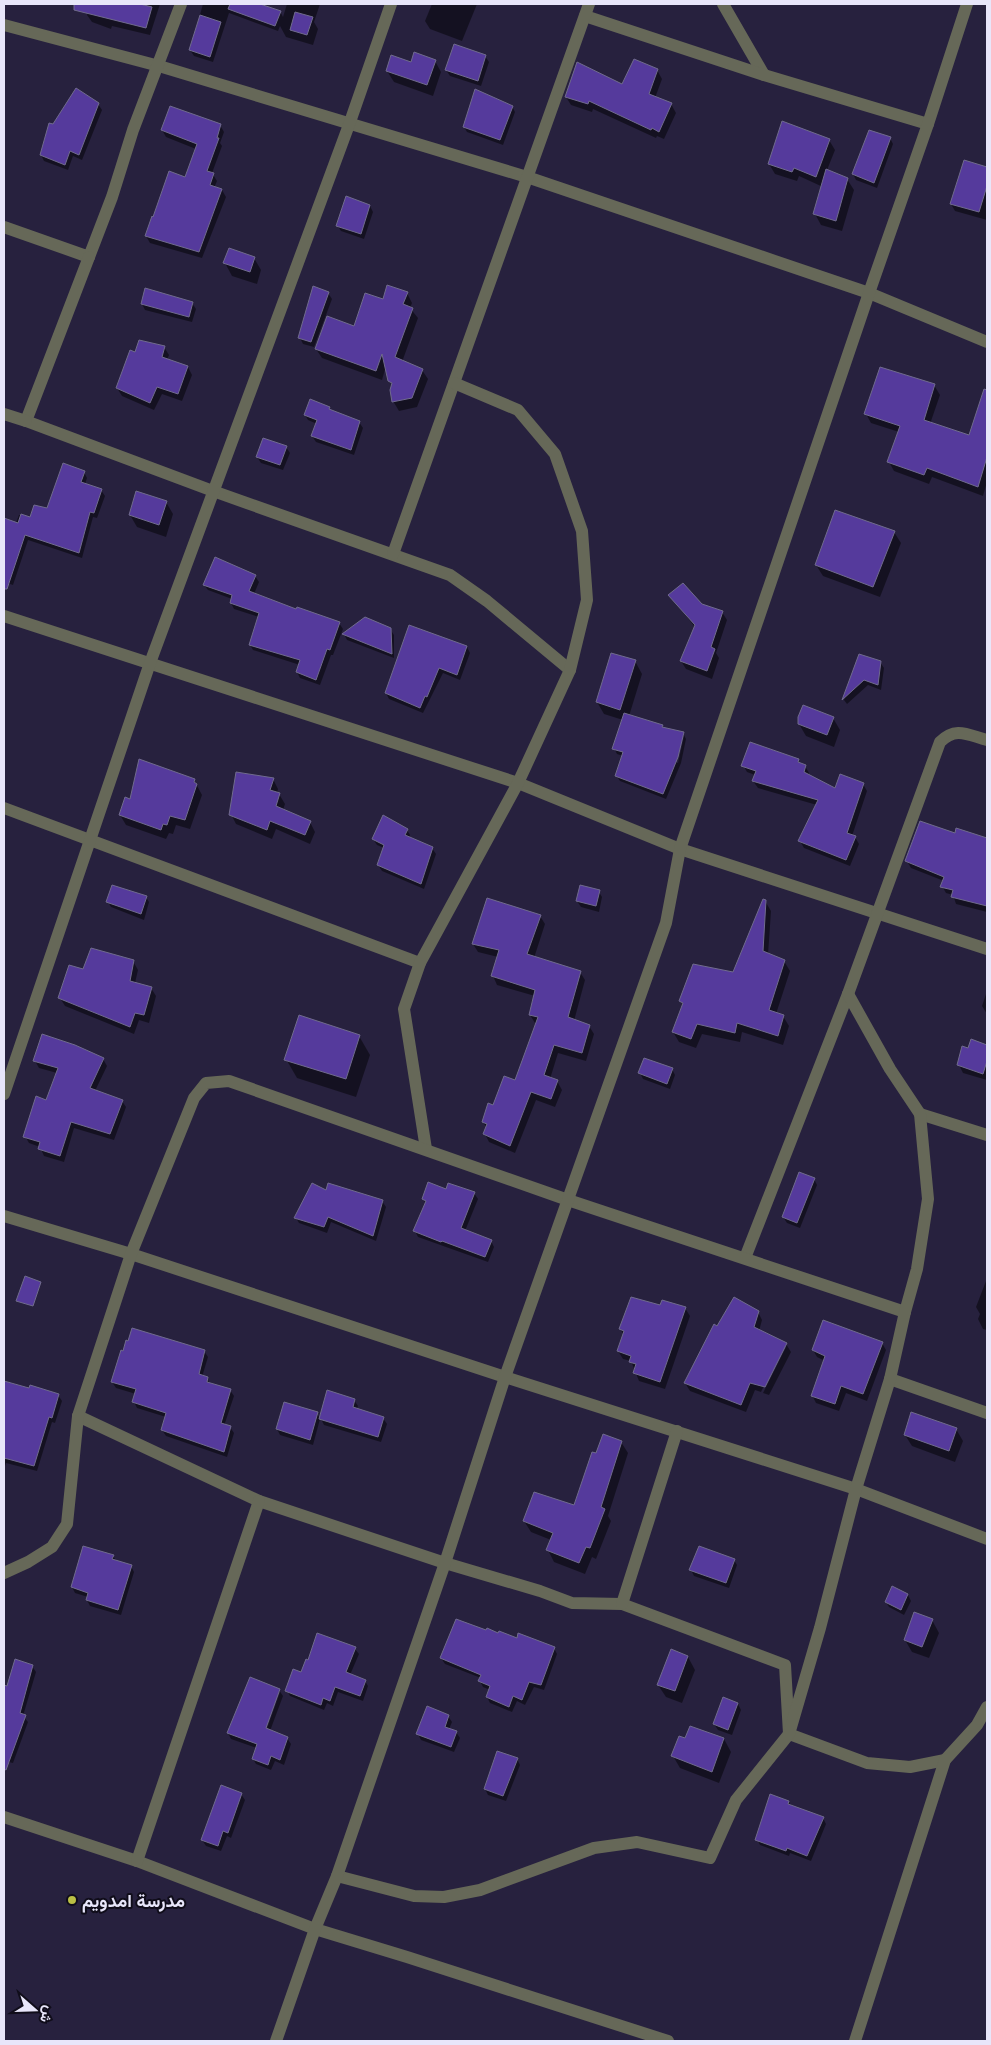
<svg xmlns="http://www.w3.org/2000/svg" width="991" height="2045" font-family="'Golos Text',Vazirmatn,sans-serif">
<style>
.shadow{fill:#0007;fill-rule:evenodd}
.building{fill:#553a9c;stroke:#706b8d}
.lines{fill:none;stroke-linecap:round;stroke-linejoin:round}
.minor{stroke:#666858;stroke-width:12}
.poi-dot{fill:#bbc045;stroke:#100d1a;stroke-width:2}
.labels{text-anchor:middle;dominant-baseline:central;stroke-width:4;stroke-linejoin:round;paint-order:stroke}
.poi-label{font-size:18px;font-weight:bold;fill:#e8e6fa;stroke:#100d1a;text-anchor:start}
</style>
<rect width="100%" height="100%" fill="#27213e"/>
<!-- shadow -->
<g class="shadow">
<polygon points="90,4 160,4 150,35 112,26 111,29 92,22 87,15"/>
<polygon points="203,4 257,4 280,11 283,17 287,4 320,4 314,22 318,29 313,45 286,37 280,26 278,31 229,13 213,62 194,56 190,50"/>
<polygon points="432,4 477,4 462,41 430,29 425,21"/>
<polygon points="485,56 489,62 481,86 450,76 446,70"/>
<polygon points="435,61 441,72 433,96 394,82 387,71 411,63"/>
<polygon points="657,70 662,79 655,98 671,104 676,113 664,139 657,136 656,138 593,109 592,112 571,105 566,97 623,85"/>
<polygon points="98,104 102,110 82,160 73,156 68,170 44,161 41,155"/>
<polygon points="512,106 515,112 503,145 467,132 464,127"/>
<polygon points="220,125 224,132 220,143 222,146 212,173 217,181 214,188 222,190 226,197 202,258 150,243 146,236 154,218 186,179 196,149 166,137 162,130"/>
<polygon points="890,138 893,144 877,188 856,180 853,174"/>
<polygon points="829,140 835,150 827,170 847,179 854,190 842,231 821,225 815,214 823,187 799,176 797,181 775,174 769,164"/>
<polygon points="965,161 987,168 987,220 955,211 951,204"/>
<polygon points="370,206 373,212 364,239 341,231 337,225"/>
<polygon points="254,258 261,270 257,284 232,276 225,263"/>
<polygon points="328,293 332,299 314,347 303,344 300,338"/>
<polygon points="407,293 412,303 410,308 418,318 402,362 422,370 428,379 417,407 399,411 393,401 392,386 386,366 382,380 322,358 316,349 355,327 383,301"/>
<polygon points="192,303 196,309 192,322 145,310 142,304"/>
<polygon points="164,347 169,355 167,360 188,367 192,375 182,401 162,394 154,410 122,396 117,388 136,354"/>
<polygon points="934,385 940,395 930,424 969,437 978,411 987,415 987,482 983,496 932,477 929,484 894,471 889,462 899,432 871,423 866,414"/>
<polygon points="329,408 331,412 359,422 363,428 354,455 316,442 312,436 317,424 308,420 305,415"/>
<polygon points="286,447 290,453 283,470 261,463 257,457"/>
<polygon points="84,472 87,478 85,484 101,490 105,496 97,518 93,517 82,558 28,540 13,585 4,582 4,554 19,515 30,518 47,510"/>
<polygon points="166,502 173,514 166,537 137,527 130,515"/>
<polygon points="894,532 901,543 880,597 823,576 816,565"/>
<polygon points="255,576 259,582 254,594 297,611 339,623 343,629 333,655 331,655 320,685 300,678 297,672 300,665 253,650 250,645 259,617 234,609 231,603 232,599 208,590 204,585"/>
<polygon points="670,595 722,612 727,620 716,653 719,658 712,679 686,669 681,661 695,627"/>
<polygon points="410,627 467,647 470,653 460,680 443,673 423,713 389,699 386,693"/>
<polygon points="390,629 394,635 394,658 347,640 344,634"/>
<polygon points="860,656 880,662 884,668 881,690 868,685 847,704 844,700"/>
<path d="M 635,661 L 642,674 L 629,716 L 662,726 L 664,729 L 683,733 L 686,739 L 681,763 L 666,799 L 620,781 L 616,775 L 623,756 L 617,754 L 614,748 L 623,720 L 604,714 L 597,702 ZM 681,736 L 684,736 L 678,763 L 675,762 Z"/>
<polygon points="833,718 840,730 834,747 806,736 799,724"/>
<polygon points="798,760 801,765 805,766 809,773 808,776 836,790 863,784 867,791 852,836 855,837 859,844 850,866 804,848 800,841 817,805 758,788 753,781 755,775 747,772 743,765"/>
<polygon points="273,779 278,789 277,793 279,794 285,804 283,810 310,822 315,832 310,844 276,829 272,839 236,824 231,814"/>
<polygon points="194,780 202,795 190,829 176,825 173,834 169,833 166,839 126,825 120,815 131,800"/>
<polygon points="957,829 987,838 987,912 956,904 953,895 946,893 942,886 944,881 911,868 907,861 956,835"/>
<polygon points="407,830 410,835 409,838 432,848 436,854 424,889 382,871 378,865 384,848 377,845 373,839"/>
<polygon points="599,892 602,897 599,912 581,907 577,901"/>
<polygon points="146,897 149,902 144,920 111,907 108,902"/>
<polygon points="765,901 771,911 768,955 784,961 790,971 776,1014 783,1016 789,1026 783,1045 742,1032 740,1042 702,1034 696,1048 679,1042 673,1032 683,1006 681,1001 734,974"/>
<polygon points="540,916 545,924 534,958 580,972 585,980 574,1021 589,1026 594,1034 586,1061 558,1053 550,1079 557,1081 562,1090 555,1107 536,1100 515,1153 489,1142 485,1134 487,1128 483,1122 493,1106 515,1082 537,1024 535,1023 530,1015 535,996 497,985 493,976 498,957 478,952 473,944"/>
<polygon points="133,961 138,970 135,983 151,988 156,996 149,1023 139,1020 134,1034 65,1006 60,998 84,971"/>
<polygon points="987,991 987,1014 982,1006"/>
<polygon points="359,1036 370,1055 356,1097 297,1078 286,1059"/>
<polygon points="972,1041 987,1046 987,1080 963,1073 959,1065 969,1050"/>
<polygon points="103,1059 107,1066 95,1091 122,1101 126,1107 114,1140 74,1128 64,1162 44,1156 40,1147 29,1143 25,1136 46,1101 57,1073 39,1068 35,1061"/>
<polygon points="672,1069 675,1075 670,1089 643,1079 640,1073"/>
<polygon points="814,1179 817,1185 800,1228 787,1223 783,1217"/>
<polygon points="446,1191 474,1193 478,1199 465,1231 491,1241 494,1247 488,1262 418,1237 415,1231 426,1204 423,1199"/>
<polygon points="326,1192 382,1201 386,1207 376,1241 331,1222 327,1233 299,1223 296,1218"/>
<polygon points="986,1281 987,1282 987,1330 983,1329 978,1319 980,1314 976,1307"/>
<polygon points="661,1307 685,1308 690,1316 665,1389 639,1381 631,1361 623,1359 618,1351 624,1335 620,1329"/>
<polygon points="758,1312 762,1320 759,1331 786,1344 791,1352 769,1395 763,1393 786,1347 783,1347 761,1392 755,1390 746,1412 690,1391 685,1383 718,1327"/>
<polygon points="882,1343 886,1350 867,1401 846,1393 839,1411 816,1403 812,1395 825,1361 817,1357 813,1350"/>
<polygon points="204,1351 208,1357 202,1377 207,1378 210,1384 230,1390 234,1396 224,1426 230,1427 234,1433 227,1457 166,1436 162,1430 166,1417 137,1408 134,1402 136,1394 116,1388 112,1382"/>
<polygon points="4,1381 58,1395 62,1401 55,1423 52,1422 37,1471 6,1463 4,1469"/>
<polygon points="354,1400 358,1406 356,1410 383,1418 387,1424 381,1442 324,1425 321,1419"/>
<polygon points="317,1413 320,1419 313,1445 280,1435 277,1429"/>
<polygon points="956,1429 963,1441 955,1462 912,1446 905,1435"/>
<polygon points="621,1442 628,1453 608,1516 611,1521 596,1559 592,1557 585,1574 554,1562 548,1550 551,1540 531,1532 524,1521 575,1507 596,1455"/>
<polygon points="113,1556 117,1562 131,1566 134,1572 121,1615 90,1606 87,1600 88,1597 75,1593 72,1587"/>
<polygon points="734,1560 737,1565 729,1588 694,1576 691,1570"/>
<polygon points="908,1595 911,1601 904,1615 889,1607 886,1602"/>
<polygon points="932,1620 939,1633 929,1658 912,1652 905,1640"/>
<polygon points="487,1631 554,1648 557,1654 544,1690 534,1687 525,1705 517,1701 512,1712 490,1703 487,1697 490,1690 483,1687 480,1681 481,1678 445,1664 441,1658"/>
<polygon points="318,1635 355,1649 359,1654 350,1675 365,1681 368,1686 363,1701 338,1692 333,1706 327,1703 324,1710 290,1696 287,1690 302,1673 309,1661"/>
<polygon points="688,1657 695,1670 682,1703 666,1697 658,1685"/>
<polygon points="16,1661 32,1666 36,1672 23,1716 28,1722 13,1763 4,1761 4,1697"/>
<path d="M 279,1690 L 283,1696 L 270,1731 L 287,1738 L 291,1744 L 284,1765 L 275,1761 L 271,1770 L 256,1764 L 253,1759 L 257,1748 L 231,1739 L 228,1733 ZM 278,1692 L 280,1692 L 265,1734 L 263,1734 Z"/>
<polygon points="724,1699 738,1704 741,1710 732,1735 718,1730 714,1724"/>
<polygon points="448,1716 452,1722 449,1729 456,1732 460,1738 454,1752 421,1740 418,1734"/>
<polygon points="691,1727 724,1739 731,1752 719,1783 680,1768 673,1756 686,1740"/>
<polygon points="517,1759 520,1765 506,1801 488,1795 485,1789"/>
<polygon points="241,1794 245,1800 231,1838 227,1836 221,1851 206,1846 202,1840"/>
<polygon points="789,1802 791,1806 823,1818 826,1824 811,1861 790,1853 789,1856 760,1845 757,1839"/>
</g>
<!-- building -->
<g class="building">
<polygon points="74,4 140,4 152,7 146,28 74,10"/>
<polygon points="230,4 260,4 281,11 275,26 228,9"/>
<polygon points="295,12 313,17 307,35 290,30"/>
<polygon points="200,15 221,22 210,57 189,50"/>
<polygon points="454,44 486,55 478,81 445,70"/>
<polygon points="414,52 436,60 427,85 386,71 391,55 411,62"/>
<polygon points="634,59 658,69 649,94 672,103 659,132 652,128 651,130 589,101 588,104 565,97 577,62 622,84"/>
<polygon points="76,88 99,103 79,155 70,151 65,165 40,155 49,123 53,124"/>
<polygon points="475,89 513,106 500,140 463,127"/>
<polygon points="170,106 221,124 217,138 219,138 207,171 214,173 210,185 222,189 199,252 145,236 152,216 153,217 169,171 185,177 197,144 161,130"/>
<polygon points="782,121 830,139 816,177 794,168 792,172 768,164"/>
<polygon points="869,130 891,137 874,183 852,174"/>
<polygon points="964,160 987,167 987,186 979,212 950,204"/>
<polygon points="826,169 848,178 836,221 813,214"/>
<polygon points="346,196 370,205 361,234 336,226"/>
<polygon points="229,248 255,257 250,272 223,263"/>
<polygon points="387,285 408,292 403,304 413,308 395,357 423,369 412,398 392,402 390,390 392,383 388,381 382,354 376,371 315,349 327,316 354,326 365,293 383,299"/>
<polygon points="313,286 329,292 311,342 298,338"/>
<polygon points="145,288 193,302 189,317 141,304"/>
<polygon points="139,340 165,346 162,357 188,366 178,394 157,387 150,403 116,388 130,350 135,352"/>
<polygon points="880,367 935,384 924,420 969,435 984,389 987,390 987,457 978,487 927,468 924,475 887,462 900,426 864,414"/>
<polygon points="310,399 330,407 329,409 360,421 351,450 311,436 317,420 304,415"/>
<polygon points="263,438 287,446 280,465 256,457"/>
<polygon points="63,463 85,471 81,482 102,489 94,513 90,512 79,553 25,535 7,589 4,589 4,518 18,523 21,514 30,517 34,505 47,508"/>
<polygon points="136,491 167,501 159,525 129,515"/>
<polygon points="835,510 895,531 873,587 815,565"/>
<polygon points="215,557 256,575 249,591 296,609 297,607 340,622 330,650 327,649 316,680 296,672 300,660 249,645 259,613 230,603 232,595 203,585"/>
<polygon points="683,583 702,604 723,611 711,647 715,649 707,671 680,661 695,625 668,595"/>
<polygon points="365,617 391,628 392,654 342,634"/>
<polygon points="409,625 467,646 457,675 439,668 427,697 425,696 420,708 385,693"/>
<polygon points="611,653 636,660 620,710 596,702"/>
<polygon points="859,654 881,661 878,685 864,680 842,700"/>
<polygon points="803,705 834,717 827,735 798,724 798,717"/>
<polygon points="624,713 663,725 662,727 684,732 678,757 663,794 615,776 623,752 612,749"/>
<polygon points="750,742 799,759 798,762 806,765 804,772 835,788 840,774 864,783 847,833 856,836 846,860 798,841 818,800 752,781 756,771 741,766"/>
<polygon points="139,759 195,779 194,782 197,784 185,820 170,816 167,825 163,824 161,830 119,815 125,797 130,799"/>
<polygon points="236,772 274,778 270,790 280,793 276,806 311,821 305,835 270,821 267,830 229,815"/>
<polygon points="383,815 408,829 405,835 433,847 421,884 377,865 384,845 372,839"/>
<polygon points="920,821 955,833 956,828 987,838 987,906 951,897 953,890 940,887 944,877 905,861"/>
<polygon points="112,885 147,896 141,914 106,902"/>
<polygon points="580,885 600,890 596,906 576,901"/>
<polygon points="487,898 541,915 527,954 581,971 568,1017 590,1025 582,1053 554,1045 544,1075 558,1080 551,1099 531,1092 510,1146 483,1134 487,1124 482,1122 488,1103 493,1105 504,1076 515,1080 538,1017 529,1015 535,990 491,976 499,950 472,944"/>
<polygon points="763,899 766,900 763,951 785,960 769,1010 784,1015 778,1036 737,1023 735,1033 697,1024 691,1039 672,1032 683,1003 679,1001 693,964 733,972"/>
<polygon points="91,948 134,960 130,981 152,987 144,1015 135,1013 130,1027 58,998 69,965 83,969"/>
<polygon points="299,1015 360,1035 346,1079 284,1060"/>
<polygon points="42,1034 75,1045 104,1058 90,1088 123,1100 110,1134 71,1122 60,1156 38,1149 40,1142 23,1137 36,1096 46,1100 58,1068 33,1061"/>
<polygon points="971,1039 987,1045 987,1061 983,1074 957,1065 962,1046 968,1048"/>
<polygon points="644,1058 673,1068 667,1084 638,1073"/>
<polygon points="799,1172 815,1178 797,1223 782,1217"/>
<polygon points="428,1182 446,1189 448,1183 475,1192 461,1228 492,1240 485,1257 442,1241 441,1242 413,1231 426,1201 422,1199"/>
<polygon points="312,1183 326,1190 328,1183 383,1200 373,1236 328,1217 324,1227 294,1218"/>
<polygon points="25,1276 41,1282 33,1306 16,1301"/>
<polygon points="631,1297 660,1305 662,1300 686,1307 660,1382 633,1373 636,1364 629,1362 631,1356 617,1351 624,1331 619,1329"/>
<polygon points="734,1297 759,1311 754,1327 787,1343 765,1387 750,1383 741,1405 684,1383 714,1324 717,1326"/>
<polygon points="823,1320 883,1342 863,1394 841,1386 835,1404 811,1396 825,1356 812,1350"/>
<polygon points="132,1328 205,1350 199,1374 208,1377 207,1382 231,1389 221,1423 231,1426 224,1452 161,1430 166,1413 132,1402 136,1389 111,1382 121,1350 123,1351 126,1340 128,1341"/>
<polygon points="4,1381 29,1388 30,1385 59,1394 52,1418 49,1417 34,1466 4,1458"/>
<polygon points="327,1390 355,1399 353,1407 384,1417 378,1437 319,1419"/>
<polygon points="284,1402 318,1412 310,1440 276,1429"/>
<polygon points="911,1412 957,1428 949,1451 904,1435"/>
<polygon points="603,1434 622,1441 601,1507 605,1509 590,1548 586,1547 579,1563 546,1550 553,1533 523,1521 534,1492 574,1505 592,1452 596,1453"/>
<polygon points="83,1546 114,1555 112,1559 132,1565 118,1610 86,1600 88,1593 71,1587"/>
<polygon points="699,1546 735,1559 726,1583 689,1570"/>
<polygon points="892,1586 908,1594 901,1610 885,1602"/>
<polygon points="914,1612 933,1619 922,1647 904,1640"/>
<polygon points="456,1619 486,1630 487,1628 498,1633 499,1631 517,1638 518,1633 555,1647 541,1685 529,1682 522,1700 513,1696 509,1707 486,1697 490,1686 478,1681 481,1675 440,1658"/>
<polygon points="317,1633 356,1647 346,1672 366,1680 360,1696 335,1687 330,1701 323,1698 321,1705 285,1691 293,1669 301,1672 306,1659 308,1660"/>
<polygon points="671,1649 688,1656 675,1691 657,1685"/>
<polygon points="15,1659 33,1665 20,1713 26,1715 6,1770 4,1769 4,1685 7,1686"/>
<polygon points="250,1677 280,1689 266,1728 288,1737 280,1760 271,1756 268,1765 252,1759 257,1744 227,1733"/>
<polygon points="723,1697 738,1703 728,1730 713,1724"/>
<polygon points="427,1706 449,1715 445,1727 457,1731 451,1747 416,1734"/>
<polygon points="690,1726 724,1738 712,1772 671,1756 679,1736 685,1738"/>
<polygon points="497,1751 518,1758 503,1796 484,1789"/>
<polygon points="221,1785 242,1793 228,1833 223,1831 218,1846 201,1840"/>
<polygon points="770,1794 789,1801 788,1804 824,1817 807,1856 787,1848 786,1851 755,1840"/>
</g>
<g class="lines">
<!-- minor -->
<g class="minor">
<polyline points="723,4 764,75"/>
<polyline points="585,16 764,75 928,124"/>
<polyline points="4,25 159,66 527,177 869,293 987,342"/>
<polyline points="4,227 89,257 112,197 133,130 181,4"/>
<polyline points="89,257 26,421 213,491 450,575 487,601 570,670"/>
<polyline points="4,414 26,421"/>
<polyline points="393,554 589,4"/>
<polyline points="4,616 518,783 680,849 987,949"/>
<polyline points="4,808 420,963"/>
<polyline points="4,1094 150,663 350,122 391,4"/>
<polyline points="920,1114 987,1135"/>
<polyline points="426,1149 404,1009 420,963 518,783 570,670 587,600 582,531 555,454 518,410 454,383"/>
<polyline points="4,1216 131,1254 505,1377 856,1489 987,1539"/>
<path d="M 745,1258 L 848,994 L 940,742 C 956,726 968,735 987,740"/>
<polyline points="890,1379 987,1413"/>
<polyline points="78,1416 259,1501 445,1563 540,1591 572,1603 622,1604 785,1665 789,1734 867,1763 910,1767 945,1760"/>
<polyline points="4,1573 28,1562 52,1547 67,1524 78,1416 131,1254 194,1098 206,1083 229,1081 568,1200 905,1312"/>
<polyline points="622,1604 677,1431"/>
<polyline points="4,1817 137,1861 315,1929 407,1957 668,2041"/>
<polyline points="137,1861 259,1501"/>
<polyline points="337,1876 414,1896 444,1897 480,1890 594,1848 637,1842 710,1858 736,1800 789,1734 820,1628 856,1489 890,1379 905,1312 917,1269 928,1199 920,1114 890,1069 848,994"/>
<polyline points="276,2041 315,1929 337,1876 445,1563 505,1377 666,923 680,849 869,293 928,124 967,4"/>
<polyline points="855,2041 945,1760 977,1725 987,1707"/>
</g>
</g>
<!-- markers -->
<circle class="poi-dot" cx="72" cy="1900" r="5"/>
<g class="labels">
<!-- poi labels -->
<g class="poi-label">
<text x="82" y="1900">مدرسة امدويم</text>
</g>
</g>
<!-- border -->
<rect width="991" height="2045" fill="none" stroke="#e8e6fa" stroke-width="10"/>
<!-- north arrow -->
<g transform="translate(35 2010) rotate(110)" stroke="#100d1a" stroke-width="4" paint-order="stroke">
<path d="M0-4L9 19L0 12L-9 19Z" fill="#e8e6fa"/>
<text y="-8" font-size="14" font-weight="bold" text-anchor="middle" fill="#e8e6fa">ش</text>
</g>
</svg>
